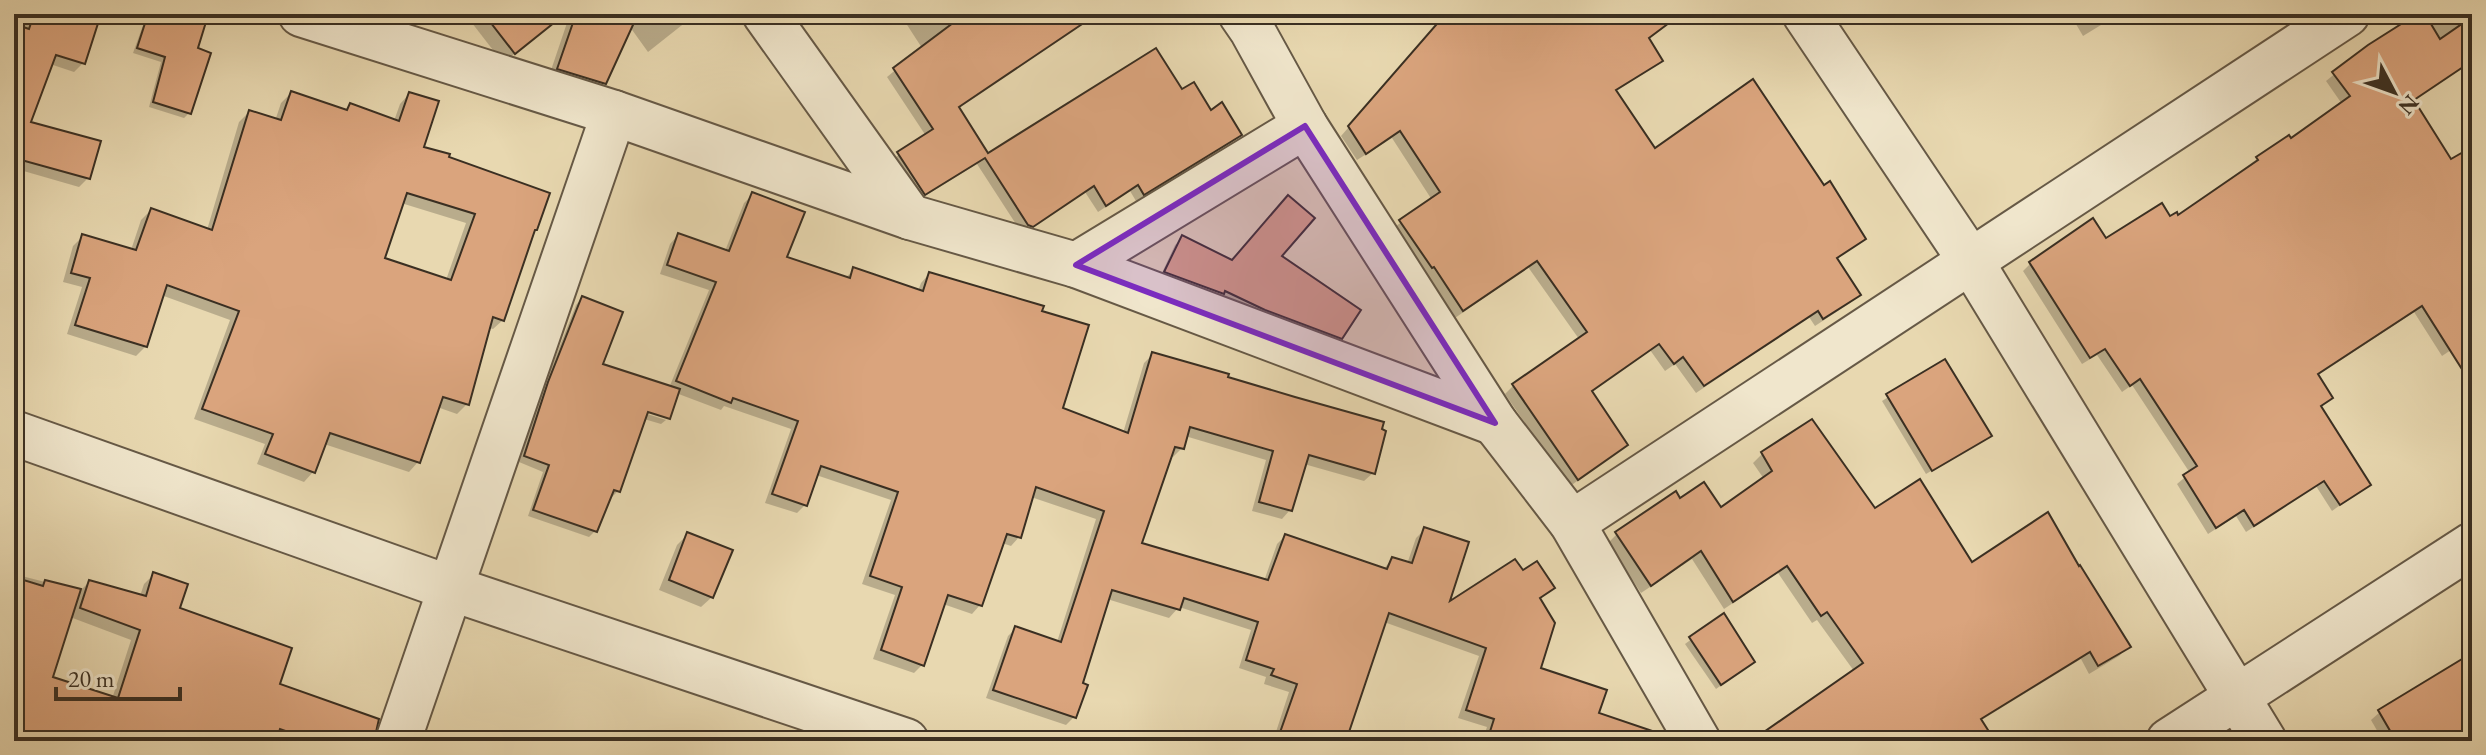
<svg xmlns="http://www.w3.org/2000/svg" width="2486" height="755" font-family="'EB Garamond',serif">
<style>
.shadow{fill:#0003;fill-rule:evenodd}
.building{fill:#daa47d;stroke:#3a2f22;stroke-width:2;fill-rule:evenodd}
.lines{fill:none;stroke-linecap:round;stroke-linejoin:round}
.minor-casing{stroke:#665946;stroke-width:48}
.tertiary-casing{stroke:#665946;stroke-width:48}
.minor{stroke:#f0e6cc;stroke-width:44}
.tertiary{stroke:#f0e6cc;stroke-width:44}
.marked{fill:#7b2cbf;fill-opacity:0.2;stroke:#7b2cbf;stroke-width:6;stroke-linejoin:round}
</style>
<rect width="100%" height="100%" fill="#e8d8b0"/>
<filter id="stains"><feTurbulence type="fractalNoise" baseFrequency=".0025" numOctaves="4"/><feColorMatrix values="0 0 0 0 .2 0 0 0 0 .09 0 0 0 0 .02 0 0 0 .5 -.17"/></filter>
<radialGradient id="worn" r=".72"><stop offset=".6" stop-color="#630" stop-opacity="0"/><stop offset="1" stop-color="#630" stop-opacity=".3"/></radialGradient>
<!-- shadow -->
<g class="shadow">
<polygon points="14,14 86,14 83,63 74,72 50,64 29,124 88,178 79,187 20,170 14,191"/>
<polygon points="147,14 162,14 195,49 189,113 184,118 149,107 161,62 133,53"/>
<polygon points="465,14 564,14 503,63"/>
<polygon points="570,14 696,14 648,52 630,27 605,83 594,94 548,79"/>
<polygon points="900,14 1097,14 957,108 988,155 1181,92 1239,135 1231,143 1136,201 1130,191 1098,212 1085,192 1024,233 1021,232 977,164 917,201 890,161 926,136 887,77 922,48"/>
<polygon points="1432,14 1632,14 1660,60 1652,68 1615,92 1654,151 1824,187 1863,239 1836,260 1858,295 1850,303 1815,326 1809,317 1696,393 1675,364 1665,371 1650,350 1590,392 1626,445 1569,487 1505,394 1513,386 1579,339 1528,267 1455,318 1425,273 1423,275 1392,229 1432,200 1392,138 1357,160 1341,136 1440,23"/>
<polygon points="2070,14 2119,14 2083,36"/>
<polygon points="2421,14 2466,14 2470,21 2472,19 2472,83 2462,68 2413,101 2451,162 2472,149 2472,336 2442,356 2414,312 2317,376 2331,398 2320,408 2368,485 2332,511 2316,486 2246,532 2236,516 2208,534 2177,484 2190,473 2132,385 2122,392 2097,355 2082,364 2023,271 2030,264 2177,218 2257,159 2289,138 2291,141 2342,104 2326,81 2369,46"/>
<path d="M 291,93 L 344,111 L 350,105 L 394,121 L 400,104 L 409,94 L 422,148 L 532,232 L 503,320 L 493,329 L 488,328 L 467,404 L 457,414 L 437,407 L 418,462 L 409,472 L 324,444 L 313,472 L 304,482 L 257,464 L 265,444 L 194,419 L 230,320 L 161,295 L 146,346 L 136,356 L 67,334 L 82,287 L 63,282 L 73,246 L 83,236 L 131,250 L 141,220 L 151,210 L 207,230 L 239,122 L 249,112 L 275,121 L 281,103 ZM 401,203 L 466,223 L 446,280 L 382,259 Z"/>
<polygon points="753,194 785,258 845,278 854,270 918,291 921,283 929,274 1040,312 1060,409 1123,433 1144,363 1153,354 1226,378 1373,473 1364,481 1304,464 1290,510 1282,519 1252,511 1266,460 1185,436 1182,448 1173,457 1170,456 1139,545 1264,581 1277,544 1285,536 1383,570 1392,559 1407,564 1416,538 1425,529 1446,606 1522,573 1553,588 1539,600 1538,669 1597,714 1607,741 1482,741 1487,727 1458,718 1479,656 1384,622 1325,741 1273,741 1289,692 1264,684 1266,677 1239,668 1251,630 1179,607 1169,618 1107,599 1080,684 1074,717 1066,725 986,698 1008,636 1016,628 1057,642 1096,519 1031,497 1019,537 1011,546 1002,543 980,605 972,614 943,604 922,665 914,673 873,659 895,595 862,584 891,500 816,475 805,505 797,513 765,503 791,429 724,406 721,410 676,393 667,418 667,416 639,407 638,411 666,420 661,424 644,419 618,491 612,497 609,496 596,530 589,537 528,516 543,472 519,462 542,391 576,305 582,298 600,365 669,388 709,290 660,274 670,244 678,235 725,251 744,203"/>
<polygon points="1182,238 1232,262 1279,257 1341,337 1333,345 1159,279 1175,245"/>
<polygon points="1944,362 1989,436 1926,474 1882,401"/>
<polygon points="1812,422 1875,511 1972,565 2128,647 2119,656 2089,674 2081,659 1980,721 1970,741 1754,741 1854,671 1817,620 1812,623 1778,573 1724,609 1692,559 1641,593 1608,543 1617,534 1680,501 1721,509 1764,479 1753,463 1762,454"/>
<polygon points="688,534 712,597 701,607 659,590 677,545"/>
<path d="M 14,574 L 80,591 L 89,582 L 140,596 L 144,584 L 154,574 L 177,609 L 277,686 L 361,741 L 14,741 ZM 70,617 L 131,640 L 112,699 L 50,678 Z"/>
<polygon points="1723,616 1747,667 1716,689 1685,644"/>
<polygon points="2472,654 2472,741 2383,741 2371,720 2380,712"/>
</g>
<!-- building -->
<g class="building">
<polygon points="34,14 101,14 85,64 56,55 31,122 101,141 90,179 14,158 14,24 29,29"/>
<polygon points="148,14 180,14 206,22 198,48 211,53 191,114 153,102 165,57 137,48"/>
<polygon points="484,14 565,14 515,54"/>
<polygon points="576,14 638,14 606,84 557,69"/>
<polygon points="965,14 1097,14 959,107 988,153 1156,48 1182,89 1194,82 1211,110 1222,102 1242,135 1144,195 1138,185 1106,206 1094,186 1033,227 1028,225 985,158 925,195 897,152 933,129 893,68"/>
<polygon points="1449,14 1681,14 1649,38 1663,61 1616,90 1655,148 1753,79 1824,185 1830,181 1866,239 1837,258 1861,295 1823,319 1818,311 1704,386 1683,357 1674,364 1659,344 1592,391 1628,445 1578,480 1512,384 1587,332 1537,261 1463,311 1434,267 1432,268 1399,220 1440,192 1400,131 1366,154 1348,126 1442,18"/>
<polygon points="2417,14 2425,14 2440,39 2472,17 2472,61 2414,100 2451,159 2472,147 2472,385 2422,306 2318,374 2333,398 2321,406 2371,485 2340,505 2324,481 2254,526 2244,510 2216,528 2183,475 2197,466 2140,379 2130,386 2105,349 2090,358 2029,262 2093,218 2106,238 2162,203 2170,216 2177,212 2178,215 2258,160 2256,157 2289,135 2291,138 2350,96 2332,72 2368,45"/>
<path d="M 291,91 L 347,110 L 350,103 L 399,121 L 409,92 L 439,101 L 424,147 L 450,154 L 449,157 L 550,193 L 537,230 L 535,230 L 504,321 L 493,317 L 469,405 L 443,397 L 420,463 L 330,433 L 315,473 L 265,454 L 273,434 L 202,409 L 239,311 L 167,285 L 147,347 L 75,325 L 90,278 L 71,273 L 82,234 L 136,250 L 151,208 L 212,230 L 249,110 L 281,120 ZM 407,193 L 475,214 L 451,280 L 385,258 Z"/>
<polygon points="752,192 805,212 787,257 850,278 853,267 923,291 929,272 1044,306 1042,311 1089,325 1063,408 1128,433 1152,352 1229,374 1228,377 1295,397 1384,422 1382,429 1386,431 1375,474 1309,455 1292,511 1259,502 1273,451 1190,427 1184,449 1175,447 1142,543 1268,580 1285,534 1387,569 1392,557 1412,563 1424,527 1469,542 1450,601 1515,559 1523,570 1537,561 1555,588 1540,598 1555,623 1541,668 1607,690 1599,713 1664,735 1663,741 1487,741 1494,719 1466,710 1486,648 1389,613 1346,741 1277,741 1297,684 1271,675 1274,669 1246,660 1258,622 1184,598 1180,610 1112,590 1083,683 1088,685 1076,718 993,690 1015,626 1061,642 1104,511 1036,487 1021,538 1007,534 982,606 948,595 924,666 881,650 902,587 870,576 898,492 821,466 807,506 772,494 798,421 733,398 731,403 676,381 716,282 667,265 678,233 729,251"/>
<polygon points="1288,195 1315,218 1282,256 1361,310 1342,339 1265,310 1225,291 1224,294 1164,272 1182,235 1232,260"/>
<polygon points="582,296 623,312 603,364 680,389 670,419 648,412 620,492 614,490 597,532 533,510 549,465 524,456 548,382"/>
<polygon points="1945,359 1992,436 1932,471 1886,394"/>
<polygon points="1812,419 1875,508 1920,479 1972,562 2048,512 2079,566 2080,565 2131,647 2098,666 2090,652 1981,719 1995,741 1751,741 1863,663 1827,612 1821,616 1787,566 1733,602 1701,551 1651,586 1615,532 1676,491 1680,498 1704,482 1721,507 1772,471 1761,452"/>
<polygon points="687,532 733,550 713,598 669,580"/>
<polygon points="153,572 188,584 180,608 292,648 280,684 379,719 374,741 314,741 280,729 276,741 14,741 14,577 43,586 45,580 81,589 53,677 118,698 140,630 80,608 89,580 146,596"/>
<polygon points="1724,613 1755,662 1721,685 1689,637"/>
<polygon points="2472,653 2472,741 2396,741 2378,710"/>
</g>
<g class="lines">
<!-- minor casing -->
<g class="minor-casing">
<g id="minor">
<polyline points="301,14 614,113 910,217 1076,265 1495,423"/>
<polyline points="765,14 910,217"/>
<polyline points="1241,14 1252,30 1305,126 1495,423 1572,523 1698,741"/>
<polyline points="1805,14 1970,260 2264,741"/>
<polyline points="1076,265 1305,126"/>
<polyline points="14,433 450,588 906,741"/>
<polyline points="1572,523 2347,14"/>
<polyline points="398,741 614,113"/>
</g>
</g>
<!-- tertiary casing -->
<g class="tertiary-casing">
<polyline id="tertiary" points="2169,741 2472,545"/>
</g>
<!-- minor -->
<use href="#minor" class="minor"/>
<!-- tertiary -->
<use href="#tertiary" class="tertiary"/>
</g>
<!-- marked area -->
<path class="marked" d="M 1305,126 L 1495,423 L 1076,265 Z"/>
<!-- margin -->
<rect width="2486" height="755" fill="none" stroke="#e8d8b0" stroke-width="48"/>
<rect x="16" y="16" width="2454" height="723" fill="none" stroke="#3a2f22" stroke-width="4"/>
<rect x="24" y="24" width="2438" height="707" fill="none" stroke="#3a2f22" stroke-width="2"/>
<!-- north arrow -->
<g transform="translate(2394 92) rotate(131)" stroke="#f0e6cc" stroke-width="6" paint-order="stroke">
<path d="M0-6L14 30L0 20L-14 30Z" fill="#3a2f22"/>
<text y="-12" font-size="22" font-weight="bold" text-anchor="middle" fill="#3a2f22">N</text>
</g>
<!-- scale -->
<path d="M56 687v12h124v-12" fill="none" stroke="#3a2f22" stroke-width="4"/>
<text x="68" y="687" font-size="24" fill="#3a2f22" stroke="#f0e6cc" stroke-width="6" paint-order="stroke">20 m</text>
<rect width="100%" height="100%" filter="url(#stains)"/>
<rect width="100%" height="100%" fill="url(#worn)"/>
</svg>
